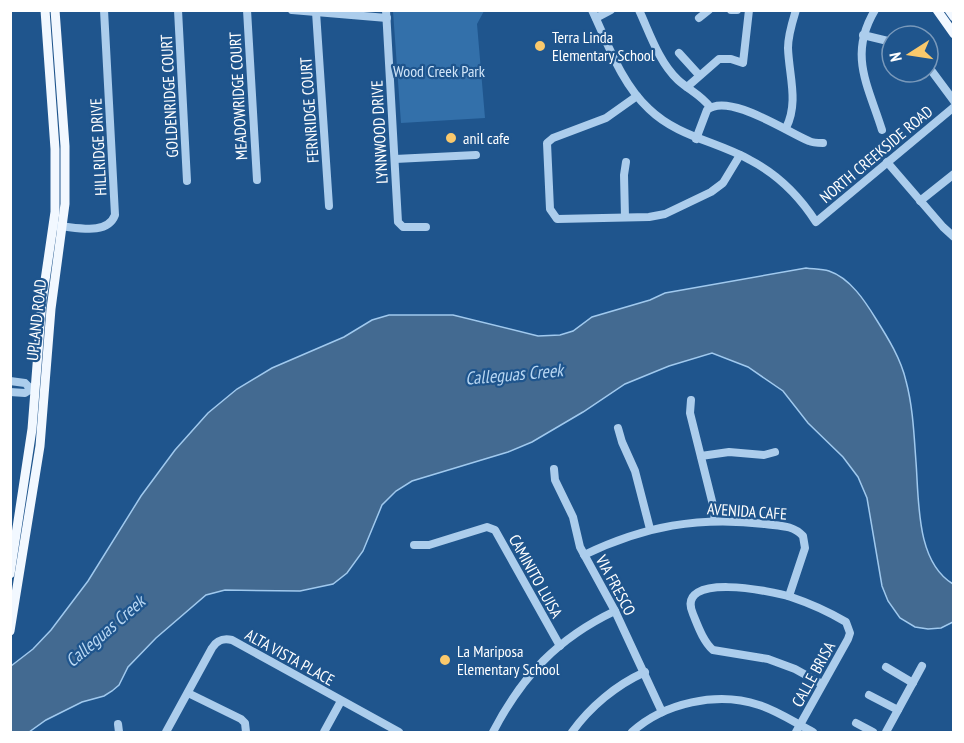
<svg xmlns="http://www.w3.org/2000/svg" width="964" height="743" font-family="'PT Sans Narrow',sans-serif">
<style>
.green{fill:#3370aa}
.water{fill:#436a91;stroke:#a0c9ee;stroke-width:1.5}
.lines{fill:none;stroke-linecap:round;stroke-linejoin:round}
.minor{stroke:#accdec;stroke-width:8}
.major{stroke:#f2f8ff;stroke-width:9}
.poi-dot{fill:#fac96c;stroke:#1f558d;stroke-width:2}
.labels{text-anchor:middle;dominant-baseline:central;stroke-width:4.5;stroke-linejoin:round;paint-order:stroke}
.poi-label{font-size:16px;fill:#fff;stroke:#1f558d;text-anchor:start}
.park-label{font-size:16px;fill:#d2e6f9;stroke:#1f558d}
.street-label{font-size:16px;fill:#fff;stroke:#1f558d}
.water-label{font-size:18px;font-style:italic;fill:#b8d7f3;stroke:#1f558d}
</style>
<rect width="100%" height="100%" fill="#1f558d"/>
<!-- green -->
<polygon class="green" points="393,11 484,11 477,24 485,118 401,123"/>
<!-- water -->
<path class="water" d="M 806,268 C 813,269 822,269 829,271 C 850,278 865,301 876,319 C 888,338 901,359 906,381 C 913,407 914,435 916,462 C 919,501 916,562 953,584 L 953,622 L 941,628 L 928,629 L 915,627 L 900,618 L 888,601 L 882,586 L 867,498 L 858,477 L 843,457 L 808,423 L 783,391 L 748,367 L 712,353 L 669,366 L 625,384 L 583,412 L 532,442 L 508,452 L 412,481 L 396,491 L 382,505 L 363,551 L 347,573 L 333,584 L 300,591 L 225,590 L 206,595 L 156,638 L 128,667 L 119,685 L 112,691 L 104,696 L 82,702 L 46,720 L 29,732 L 11,732 L 11,666 L 33,649 L 51,630 L 88,581 L 141,496 L 175,450 L 208,413 L 237,389 L 272,368 L 344,337 L 372,320 L 389,315 L 453,315 L 538,336 L 560,335 L 573,331 L 592,317 L 650,300 L 665,293 Z"/>
<g class="lines">
<!-- minor -->
<g class="minor">
<polyline points="178,10 187,181"/>
<polyline points="247,10 257,180"/>
<polyline points="292,10 387,18"/>
<polyline points="386,10 398,222 403,227 426,227"/>
<path d="M 592,10 C 608,44 621,83 649,109 C 678,137 716,141 750,160 C 777,174 800,197 816,222 L 954,107"/>
<path d="M 639,10 C 650,34 659,62 678,80 C 689,90 701,95 710,107"/>
<polyline points="731,10 737,10"/>
<path d="M 875,10 C 848,55 868,85 882,130"/>
<polyline points="316,12 329,206"/>
<polyline points="596,18 611,10"/>
<polyline points="699,18 709,10"/>
<polyline points="863,35 892,42"/>
<polyline points="679,53 699,75"/>
<polyline points="928,66 954,101"/>
<polyline points="687,87 719,59 731,59 743,63 749,10"/>
<polyline points="637,96 606,118 553,138 547,143 550,209 557,219 649,217 665,214 711,192 723,183 740,155"/>
<path d="M 786,128 C 799,102 789,76 788,48 C 788,35 792,23 796,10"/>
<path d="M 696,139 L 707,110 C 728,92 787,132 809,141 C 813,143 818,143 823,143"/>
<polyline points="395,159 476,155"/>
<polyline points="887,162 943,227 954,237"/>
<polyline points="920,201 954,174"/>
<polyline points="625,217 624,175 626,162"/>
<path d="M 58,226 C 76,227 107,236 115,215 L 104,10"/>
<polyline points="10,381 25,383 31,389 25,393 10,392"/>
<polyline points="691,400 690,413 715,513 714,520"/>
<polyline points="618,428 622,442 635,471 650,529"/>
<polyline points="701,456 729,452 764,455 775,452"/>
<polyline points="554,469 555,480 573,517 580,547 615,611 662,712"/>
<polyline points="414,545 429,545 487,527 495,530 560,646"/>
<path d="M 584,555 C 644,526 699,516 765,524 C 780,526 793,525 803,536 L 805,548 L 789,596"/>
<polyline points="886,667 913,683"/>
<polyline points="188,693 241,719 245,723 246,732"/>
<polyline points="869,695 898,710"/>
<polyline points="856,723 873,732"/>
<polyline points="118,724 119,732"/>
<path d="M 166,732 L 212,648 C 217,640 223,638 232,640 L 399,732"/>
<polyline points="324,732 341,701"/>
<path d="M 493,732 C 522,676 558,638 615,611"/>
<path d="M 572,732 C 590,707 616,685 645,672"/>
<path d="M 632,732 C 664,703 717,691 759,705 C 778,711 795,723 813,732"/>
<path d="M 796,732 L 848,639 L 850,633 L 846,622 C 829,612 809,603 791,597 C 773,591 674,571 693,614 C 698,626 703,641 713,650 L 768,659 L 795,669 L 822,684"/>
<polyline points="886,732 922,666"/>
</g>
<!-- major -->
<g class="major">
<polyline points="937,10 954,34"/>
<polyline points="949,10 954,17"/>
<polyline points="10,574 32,429 42,301 55,212 55,149 45,10"/>
<polyline points="10,631 40,446 51,309 65,204 65,146 55,10"/>
</g>
</g>
<!-- markers -->
<g class="poi-dot">
<circle cx="540" cy="46" r="6"/>
<circle cx="451" cy="138" r="6"/>
<circle cx="445" cy="660" r="6"/>
</g>
<g class="labels">
<!-- poi labels -->
<g class="poi-label">
<text x="552" y="37">Terra Linda<tspan x="552" dy="18">Elementary School</tspan></text>
<text x="463" y="138">anil cafe</text>
<text x="457" y="651">La Mariposa<tspan x="457" dy="18">Elementary School</tspan></text>
</g>
<!-- park labels -->
<g class="park-label">
<text x="439" y="71">Wood Creek Park</text>
</g>
<!-- street labels -->
<g class="street-label">
<text transform="translate(169 96) rotate(-93)">GOLDENRIDGE COURT</text>
<text transform="translate(238 96) rotate(-93)">MEADOWRIDGE COURT</text>
<text transform="translate(309 110) rotate(-94)">FERNRIDGE COURT</text>
<text transform="translate(379 132) rotate(-93)">LYNNWOOD DRIVE</text>
<text transform="translate(98 147) rotate(-93)">HILLRIDGE DRIVE</text>
<text transform="translate(876 154) rotate(-40)">NORTH CREEKSIDE ROAD</text>
<text transform="translate(36 320) rotate(-84)">UPLAND ROAD</text>
<text transform="translate(747 511) rotate(4)">AVENIDA CAFE</text>
<text transform="translate(536 576) rotate(61)">CAMINITO LUISA</text>
<text transform="translate(616 585) rotate(62)">VIA FRESCO</text>
<text transform="translate(290 657) rotate(29)">ALTA VISTA PLACE</text>
<text transform="translate(813 674) rotate(-61)">CALLE BRISA</text>
</g>
<!-- water labels -->
<g class="water-label">
<text transform="translate(514 374) rotate(-5)">Calleguas Creek</text>
<text transform="translate(105 631) rotate(-41)">Calleguas Creek</text>
</g>
</g>
<!-- border -->
<rect width="964" height="743" fill="none" stroke="#ffffff" stroke-width="24"/>
<!-- north arrow -->
<g transform="translate(910 54) rotate(258)"><circle r="28" fill="#1f558d" stroke="#7999bb" stroke-width="1.5"/>
<path d="M0-4.5L10 22L0 15L-10 22Z" fill="#fac96c"/>
<text y="-9" font-size="16" font-weight="bold" text-anchor="middle" fill="#ffffff">N</text>
</g>
</svg>
